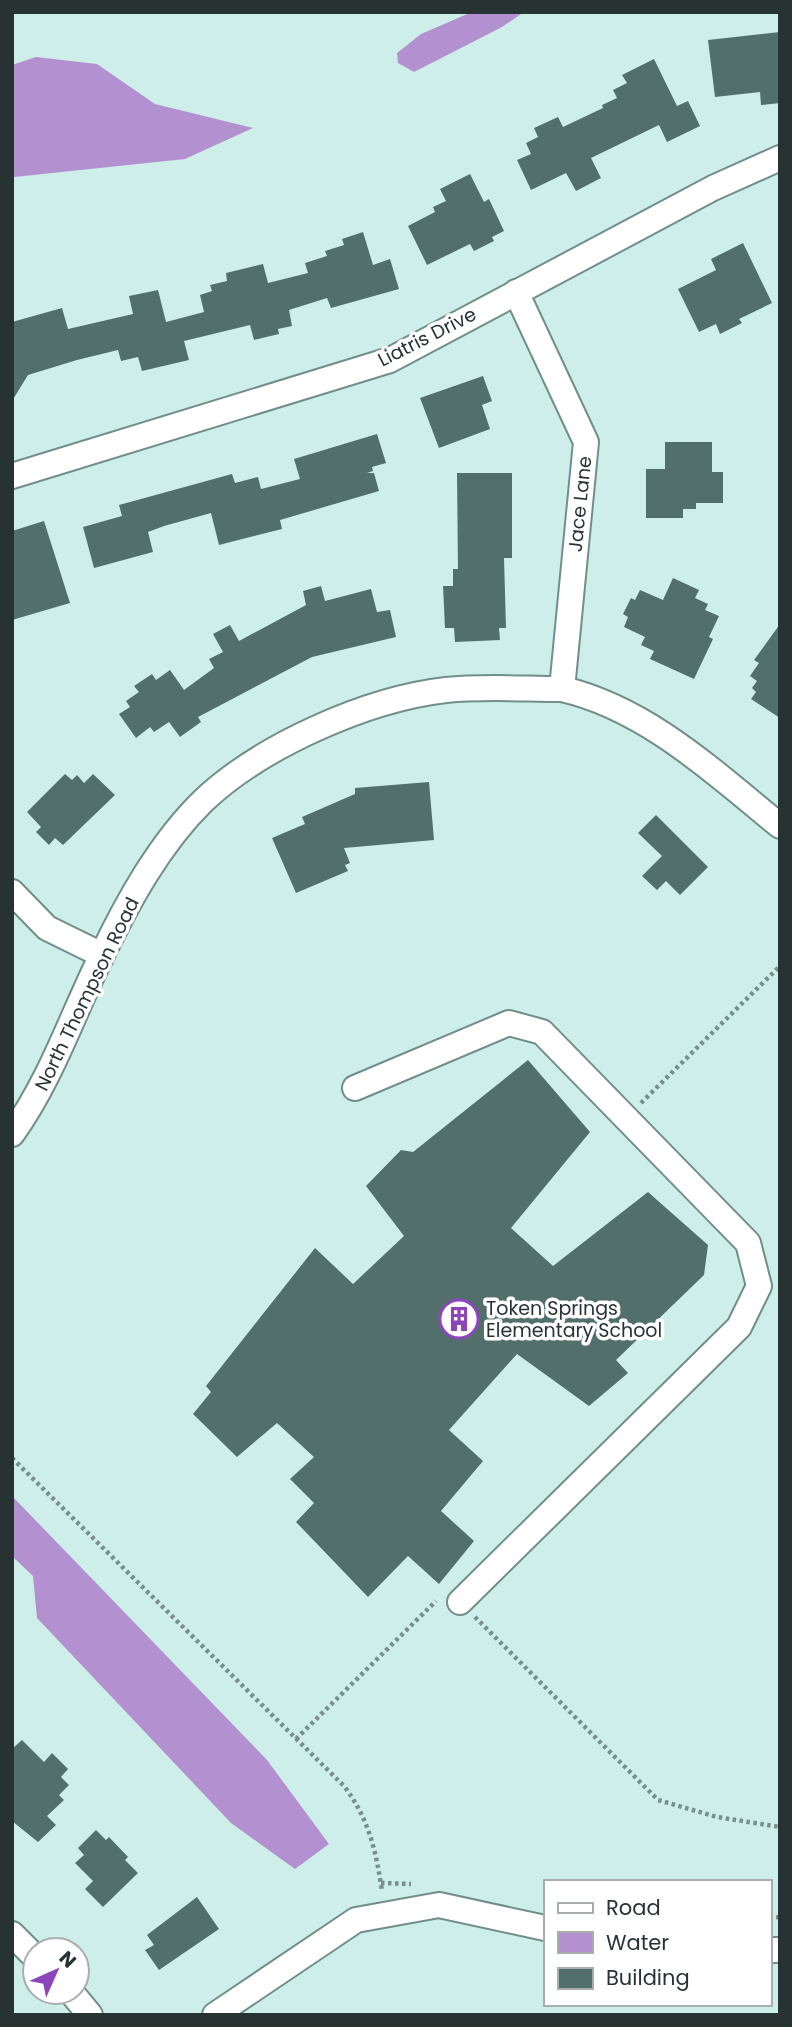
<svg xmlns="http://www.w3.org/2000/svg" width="792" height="2027" font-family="Poppins,sans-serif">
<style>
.water{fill:#b390cf}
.building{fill:#536f6c}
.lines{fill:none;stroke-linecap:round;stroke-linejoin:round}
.minor-casing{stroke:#718e8b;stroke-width:28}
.path{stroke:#798f8c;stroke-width:4.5;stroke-dasharray:3.5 3.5;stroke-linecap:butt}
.minor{stroke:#fff;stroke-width:24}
.labels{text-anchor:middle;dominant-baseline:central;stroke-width:7;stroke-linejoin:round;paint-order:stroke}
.street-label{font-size:19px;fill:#273332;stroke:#fff}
.poi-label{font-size:19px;fill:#273332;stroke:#fff;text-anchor:start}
</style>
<rect width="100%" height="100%" fill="#ceeeea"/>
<!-- water -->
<g class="water">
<polygon points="472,12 524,12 502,27 414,72 398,63 397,53 421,34"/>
<polygon points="36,57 97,64 155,104 253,128 185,159 14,177 12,65"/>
<polygon points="12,1496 267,1760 329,1844 295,1869 231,1823 37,1618 33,1576 12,1556"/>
</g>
<!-- building -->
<g class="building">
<polygon points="780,32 780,103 761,105 760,92 715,97 708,40"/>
<polygon points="654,59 677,106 688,101 700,126 667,142 659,125 591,158 601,178 576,191 566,173 531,190 517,160 531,154 526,143 538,137 534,128 558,117 563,127 603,108 602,105 617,98 613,90 627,83 622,75"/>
<polygon points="470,174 484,202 489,199 504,231 492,237 494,241 474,251 470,244 427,265 408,226 435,212 433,207 446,201 440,189"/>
<polygon points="363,232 373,265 390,259 399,289 331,308 327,298 289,310 292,326 278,329 279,334 254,340 250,325 184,341 189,360 142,371 138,357 121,361 118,350 77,360 28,375 12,401 12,322 62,308 68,329 133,314 129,296 158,290 166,322 204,312 200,295 212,291 210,285 227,281 226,273 263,264 268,283 308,273 305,263 327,256 325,251 344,245 342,239"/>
<polygon points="743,243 772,303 739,319 742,323 720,334 716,324 699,332 678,289 716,270 711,259"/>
<polygon points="483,376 492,401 482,405 490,429 439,448 420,398"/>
<polygon points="377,434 386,463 372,467 373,471 367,473 374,473 379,491 280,520 282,529 219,545 211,513 164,526 148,532 153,552 94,568 83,527 122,516 119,505 232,474 235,483 258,477 261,489 300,479 294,459"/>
<polygon points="665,442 712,442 712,472 723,472 723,503 696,503 696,509 683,509 683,518 646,518 646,469 665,469"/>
<polygon points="457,473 512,473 512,558 504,558 506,628 499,628 500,640 455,642 454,628 445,628 443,586 453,586 453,569 458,569"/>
<polygon points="44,521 70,603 12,620 12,531"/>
<polygon points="673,578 699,590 695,598 708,604 705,610 719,616 709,637 713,639 694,679 650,659 654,651 641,645 645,637 624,627 628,617 623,614 631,598 635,600 640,590 663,600"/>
<polygon points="321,586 325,601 371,589 377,612 390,610 396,637 312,657 198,717 201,722 180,737 169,722 154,732 150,727 136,738 119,714 130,707 126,701 139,692 134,686 152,674 156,680 170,670 184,690 214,668 209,659 223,652 213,634 230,625 239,641 306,605 303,591"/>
<polygon points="780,624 780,718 751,699 756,692 752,688 757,681 750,676 759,663 754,660"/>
<polygon points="65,774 72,780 77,775 84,783 93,774 115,795 63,845 55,838 49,845 36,832 41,827 27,812"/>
<polygon points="429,782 434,840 344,848 350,863 345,865 348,871 296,893 272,838 305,824 302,817 355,794 355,788"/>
<polygon points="656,815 708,867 680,895 666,881 657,890 642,876 662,856 638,833"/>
<polygon points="528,1060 590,1132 511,1228 553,1266 648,1192 708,1245 704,1275 616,1360 628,1373 589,1406 517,1354 449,1430 483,1461 441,1511 474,1541 439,1584 408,1556 368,1597 296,1522 314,1503 290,1479 314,1457 277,1423 237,1457 193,1414 211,1392 206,1386 315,1248 353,1284 404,1236 366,1186 401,1150 413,1152"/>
<polygon points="22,1740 44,1762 52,1753 68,1769 61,1777 69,1785 59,1795 64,1800 47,1816 56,1825 38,1842 12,1821 12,1749"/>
<polygon points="96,1830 106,1840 109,1837 128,1857 125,1860 138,1873 103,1907 85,1889 93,1881 75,1863 84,1855 78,1848"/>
<polygon points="197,1897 219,1929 159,1970 145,1950 154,1945 147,1935"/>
</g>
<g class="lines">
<!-- minor casing -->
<g class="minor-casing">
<g id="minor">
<polyline points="516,292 586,442 562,689"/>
<polyline points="12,476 390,360 713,188 780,158"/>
<polyline points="12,892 47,928 102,955"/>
<polyline points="355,1088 509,1023 542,1032 748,1243 759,1286 739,1327 460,1602"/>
<path d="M 12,1134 C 52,1078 72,1015 102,955 C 128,901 160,843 203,801 C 261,746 367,699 446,690 C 483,686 524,689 562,689 C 646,708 715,773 780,826"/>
<polyline points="12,1934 35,1957"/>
<polyline points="769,1950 780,1950"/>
<polyline points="71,1992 90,2015"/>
<polyline points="215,2015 356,1920 439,1905 545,1928"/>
</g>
</g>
<!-- path -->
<g class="path">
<polyline points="641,1103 780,966"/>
<path d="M 12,1458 L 344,1786 C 369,1819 376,1851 382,1891"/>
<polyline points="475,1617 658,1800 717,1817 780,1827"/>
<polyline points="296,1739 436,1601"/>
<polyline points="381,1883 411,1884"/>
<polyline points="769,1918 780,1917"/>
</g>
<!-- minor -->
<use href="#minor" class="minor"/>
</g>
<!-- icons -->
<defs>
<g id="building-ring" transform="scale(2.0125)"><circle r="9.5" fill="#fff" stroke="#8d46ba" stroke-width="1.5"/><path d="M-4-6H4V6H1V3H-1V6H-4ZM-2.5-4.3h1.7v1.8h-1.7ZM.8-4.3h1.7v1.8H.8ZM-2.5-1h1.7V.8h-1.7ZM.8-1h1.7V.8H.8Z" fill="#8d46ba"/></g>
</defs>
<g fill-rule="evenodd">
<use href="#building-ring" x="459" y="1319"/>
</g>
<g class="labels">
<!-- street labels -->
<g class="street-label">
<text transform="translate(427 337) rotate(-27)">Liatris Drive</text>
<text transform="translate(580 504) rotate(-84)">Jace Lane</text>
<text transform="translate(87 994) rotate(-64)">North Thompson Road</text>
</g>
<!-- poi labels -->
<g class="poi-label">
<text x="486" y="1308">Token Springs<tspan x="486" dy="22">Elementary School</tspan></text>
</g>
</g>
<!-- border -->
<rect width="792" height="2027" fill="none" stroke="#273332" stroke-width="28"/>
<!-- legend -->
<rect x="544" y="1880" width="228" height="126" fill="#ffffff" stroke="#a9adad" stroke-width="2"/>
<rect x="558" y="1903" width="35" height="10" fill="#ffffff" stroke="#a9adad" stroke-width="2"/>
<text x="606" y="1915" font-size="21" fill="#273332">Road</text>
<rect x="558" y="1932" width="35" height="21" fill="#b390cf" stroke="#a9adad" stroke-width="2"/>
<text x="606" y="1950" font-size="21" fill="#273332">Water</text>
<rect x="558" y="1968" width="35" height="21" fill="#536f6c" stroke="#a9adad" stroke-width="2"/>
<text x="606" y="1985" font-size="21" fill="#273332">Building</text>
<!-- north arrow -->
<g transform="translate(56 1971) rotate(45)"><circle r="33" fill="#ffffff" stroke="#a9adad" stroke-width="2"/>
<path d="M0-5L12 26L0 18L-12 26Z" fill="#8d46ba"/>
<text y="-10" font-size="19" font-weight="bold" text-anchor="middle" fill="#273332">N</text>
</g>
</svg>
